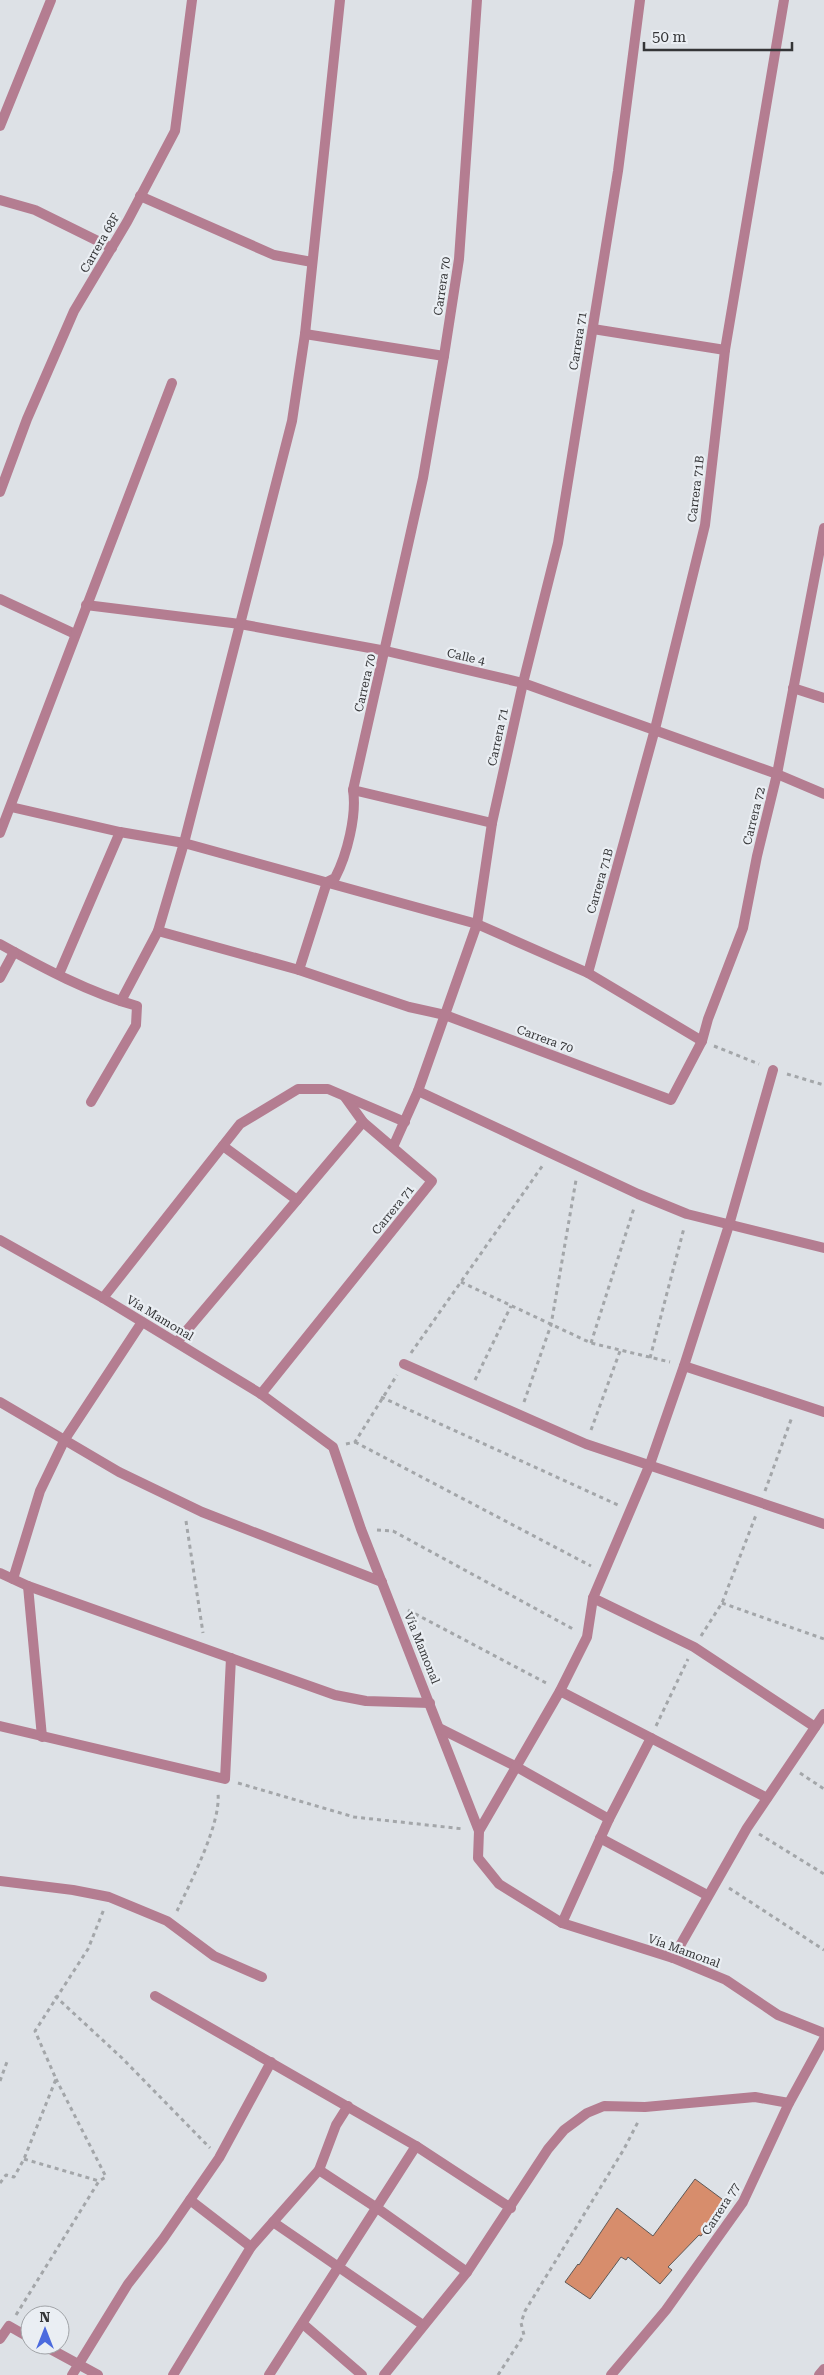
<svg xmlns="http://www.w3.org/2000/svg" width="824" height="2375" font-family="'Roboto Serif',serif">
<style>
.building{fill:#d78d6c;stroke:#5e5856}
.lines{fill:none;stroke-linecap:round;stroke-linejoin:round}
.path{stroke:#a3a6a9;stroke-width:3;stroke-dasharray:4 4;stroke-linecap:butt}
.street{stroke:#b47d91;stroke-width:10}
.labels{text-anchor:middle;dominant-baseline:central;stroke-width:4.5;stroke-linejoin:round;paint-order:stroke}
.street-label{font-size:12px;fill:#343537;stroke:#eaeef3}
</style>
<rect width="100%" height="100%" fill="#dde1e6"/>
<!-- building -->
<polygon class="building" points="695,2179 726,2202 701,2236 699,2235 668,2267 672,2270 660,2284 628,2257 626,2260 621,2257 590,2299 565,2282 578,2264 579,2265 617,2208 653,2236"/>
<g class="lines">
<!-- path -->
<g class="path">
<polyline points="714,1046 759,1064"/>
<polyline points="787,1074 824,1085"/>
<polyline points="461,1282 591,1343 670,1362"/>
<polyline points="591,1343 634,1208"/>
<polyline points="411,1353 543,1165"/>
<polyline points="650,1358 684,1228"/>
<polyline points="475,1380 511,1306"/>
<polyline points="381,1397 618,1505"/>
<polyline points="524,1402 551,1325 576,1180"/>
<polyline points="591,1430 620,1351"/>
<polyline points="355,1442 591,1566"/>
<polyline points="346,1444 355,1442 397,1375"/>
<polyline points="765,1491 792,1417"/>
<polyline points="186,1521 203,1633"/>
<polyline points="377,1530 393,1531 573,1629"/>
<polyline points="722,1603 824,1639"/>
<polyline points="408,1610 548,1684"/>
<polyline points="701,1636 722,1603 756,1515"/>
<polyline points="656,1726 688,1659"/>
<polyline points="800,1773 824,1789"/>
<polyline points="238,1783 354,1817 464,1829"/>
<polyline points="759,1834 824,1874"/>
<polyline points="729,1888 824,1950"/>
<path d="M 177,1911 C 191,1881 221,1824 218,1793"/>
<polyline points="55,1996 122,2058 210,2148"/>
<polyline points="0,2081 8,2059"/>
<polyline points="24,2159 99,2181"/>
<polyline points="0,2183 6,2175 14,2177 24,2159 56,2079 35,2031 88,1949 104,1909"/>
<polyline points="16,2315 99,2181 106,2177 56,2079"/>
<polyline points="498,2375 524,2335 521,2323 525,2311 624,2149 639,2120"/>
</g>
<!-- street -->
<g class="street">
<polyline points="0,126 51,0"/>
<polyline points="140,196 274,255 312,262"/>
<polyline points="0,200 35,210 112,248"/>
<polyline points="593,329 725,350"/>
<polyline points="305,334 444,356"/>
<polyline points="0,492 27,419 74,311 127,222 175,131 192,0"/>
<polyline points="0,599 75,634"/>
<polyline points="86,605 240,624 386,651 523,683 777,774 824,794"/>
<polyline points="793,688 824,698"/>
<polyline points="353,790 492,823"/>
<polyline points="11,807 120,832 184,843 477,924 588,973 702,1041"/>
<polyline points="0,833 172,383"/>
<polyline points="158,931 299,970 409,1007 445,1015 671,1100 702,1041 708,1019 743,928 757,856 777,774 824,528"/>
<path d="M 0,944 C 43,968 90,993 137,1006 L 136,1025 L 91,1102"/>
<path d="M 299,970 L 327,882 L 335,878 C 347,855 357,815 353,790 L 423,478 L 444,356 L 459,259 L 477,0"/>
<polyline points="588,973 655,729 705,525 725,350 784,0"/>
<polyline points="59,974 120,832"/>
<polyline points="0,978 14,952"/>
<polyline points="121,1001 158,931 184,843 292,421 305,334 340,0"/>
<polyline points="418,1091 638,1194 687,1214 824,1248"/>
<polyline points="223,1146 297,1200"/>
<polyline points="393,1147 418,1091 477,924 492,823 523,683 558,543 618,171 640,0"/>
<polyline points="0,1240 103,1298 261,1394 333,1447 361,1529 479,1831 478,1858 499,1884 562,1923 673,1958 726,1980 778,2015 824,2033"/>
<polyline points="103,1298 240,1124 298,1089 328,1089 405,1122"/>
<polyline points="177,1342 363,1122"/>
<polyline points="404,1364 586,1444 824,1524"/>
<polyline points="684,1366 824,1412"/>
<polyline points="261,1394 432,1181 363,1122 345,1097"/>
<polyline points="0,1402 119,1472 202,1512 382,1582"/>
<polyline points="0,1573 28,1586 335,1695 366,1701 430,1703"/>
<polyline points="13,1579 40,1491 65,1439 142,1322"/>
<polyline points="28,1586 42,1737"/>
<polyline points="593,1598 694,1647 815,1727"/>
<polyline points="560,1691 767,1798"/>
<polyline points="0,1726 225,1779 231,1658"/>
<polyline points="441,1729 515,1766 609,1819"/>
<polyline points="479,1831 560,1691 587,1637 593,1598 650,1464 684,1366 729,1225 773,1070"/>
<polyline points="600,1838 707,1895"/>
<polyline points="0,1881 73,1890 109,1897 167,1921 214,1956 262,1977"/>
<polyline points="562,1923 609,1819 651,1738"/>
<polyline points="673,1958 747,1828 824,1714"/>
<polyline points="155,1996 416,2146 511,2208"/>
<polyline points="319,2170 377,2208 467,2272"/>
<polyline points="190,2200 251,2247"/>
<polyline points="273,2222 423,2325"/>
<polyline points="303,2324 362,2375"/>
<polyline points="0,2339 9,2326 30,2338"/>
<polyline points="43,2345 98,2375"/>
<polyline points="72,2375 128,2284 163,2239 219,2158 271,2062"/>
<polyline points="173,2375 251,2247 319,2170 336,2125 348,2106"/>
<polyline points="269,2375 416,2146"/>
<polyline points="384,2375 467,2272 548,2149 564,2130 587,2113 604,2106 645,2107 755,2097 789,2103"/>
<polyline points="611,2375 666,2310 743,2202 789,2103 824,2039"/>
<polyline points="819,2375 824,2369"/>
</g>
</g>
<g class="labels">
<!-- street labels -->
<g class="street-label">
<text transform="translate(100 243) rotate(-60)">Carrera 68F</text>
<text transform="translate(442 286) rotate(-82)">Carrera 70</text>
<text transform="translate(578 341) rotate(-81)">Carrera 71</text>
<text transform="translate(696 489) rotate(-83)">Carrera 71B</text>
<text transform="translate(466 657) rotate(13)">Calle 4</text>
<text transform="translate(365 683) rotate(-77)">Carrera 70</text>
<text transform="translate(498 737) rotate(-78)">Carrera 71</text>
<text transform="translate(754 816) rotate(-76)">Carrera 72</text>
<text transform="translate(600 881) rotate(-74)">Carrera 71B</text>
<text transform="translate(545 1039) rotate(20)">Carrera 70</text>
<text transform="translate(393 1210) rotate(-51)">Carrera 71</text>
<text transform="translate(160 1318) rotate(31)">Vía Mamonal</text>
<text transform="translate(422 1648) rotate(68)">Vía Mamonal</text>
<text transform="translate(684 1951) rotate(20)">Vía Mamonal</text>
<text transform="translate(721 2209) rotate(-57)">Carrera 77</text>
</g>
</g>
<!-- north arrow -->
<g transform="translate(45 2330)"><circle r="24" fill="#eaeef3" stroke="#a1a4a8"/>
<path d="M0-4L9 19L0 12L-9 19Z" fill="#4b6ade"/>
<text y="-8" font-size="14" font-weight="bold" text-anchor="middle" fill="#343537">N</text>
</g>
<!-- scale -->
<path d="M644 42v8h148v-8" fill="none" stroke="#343537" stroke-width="2.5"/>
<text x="652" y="42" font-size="15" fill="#343537" stroke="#eaeef3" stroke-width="4" paint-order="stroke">50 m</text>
</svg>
